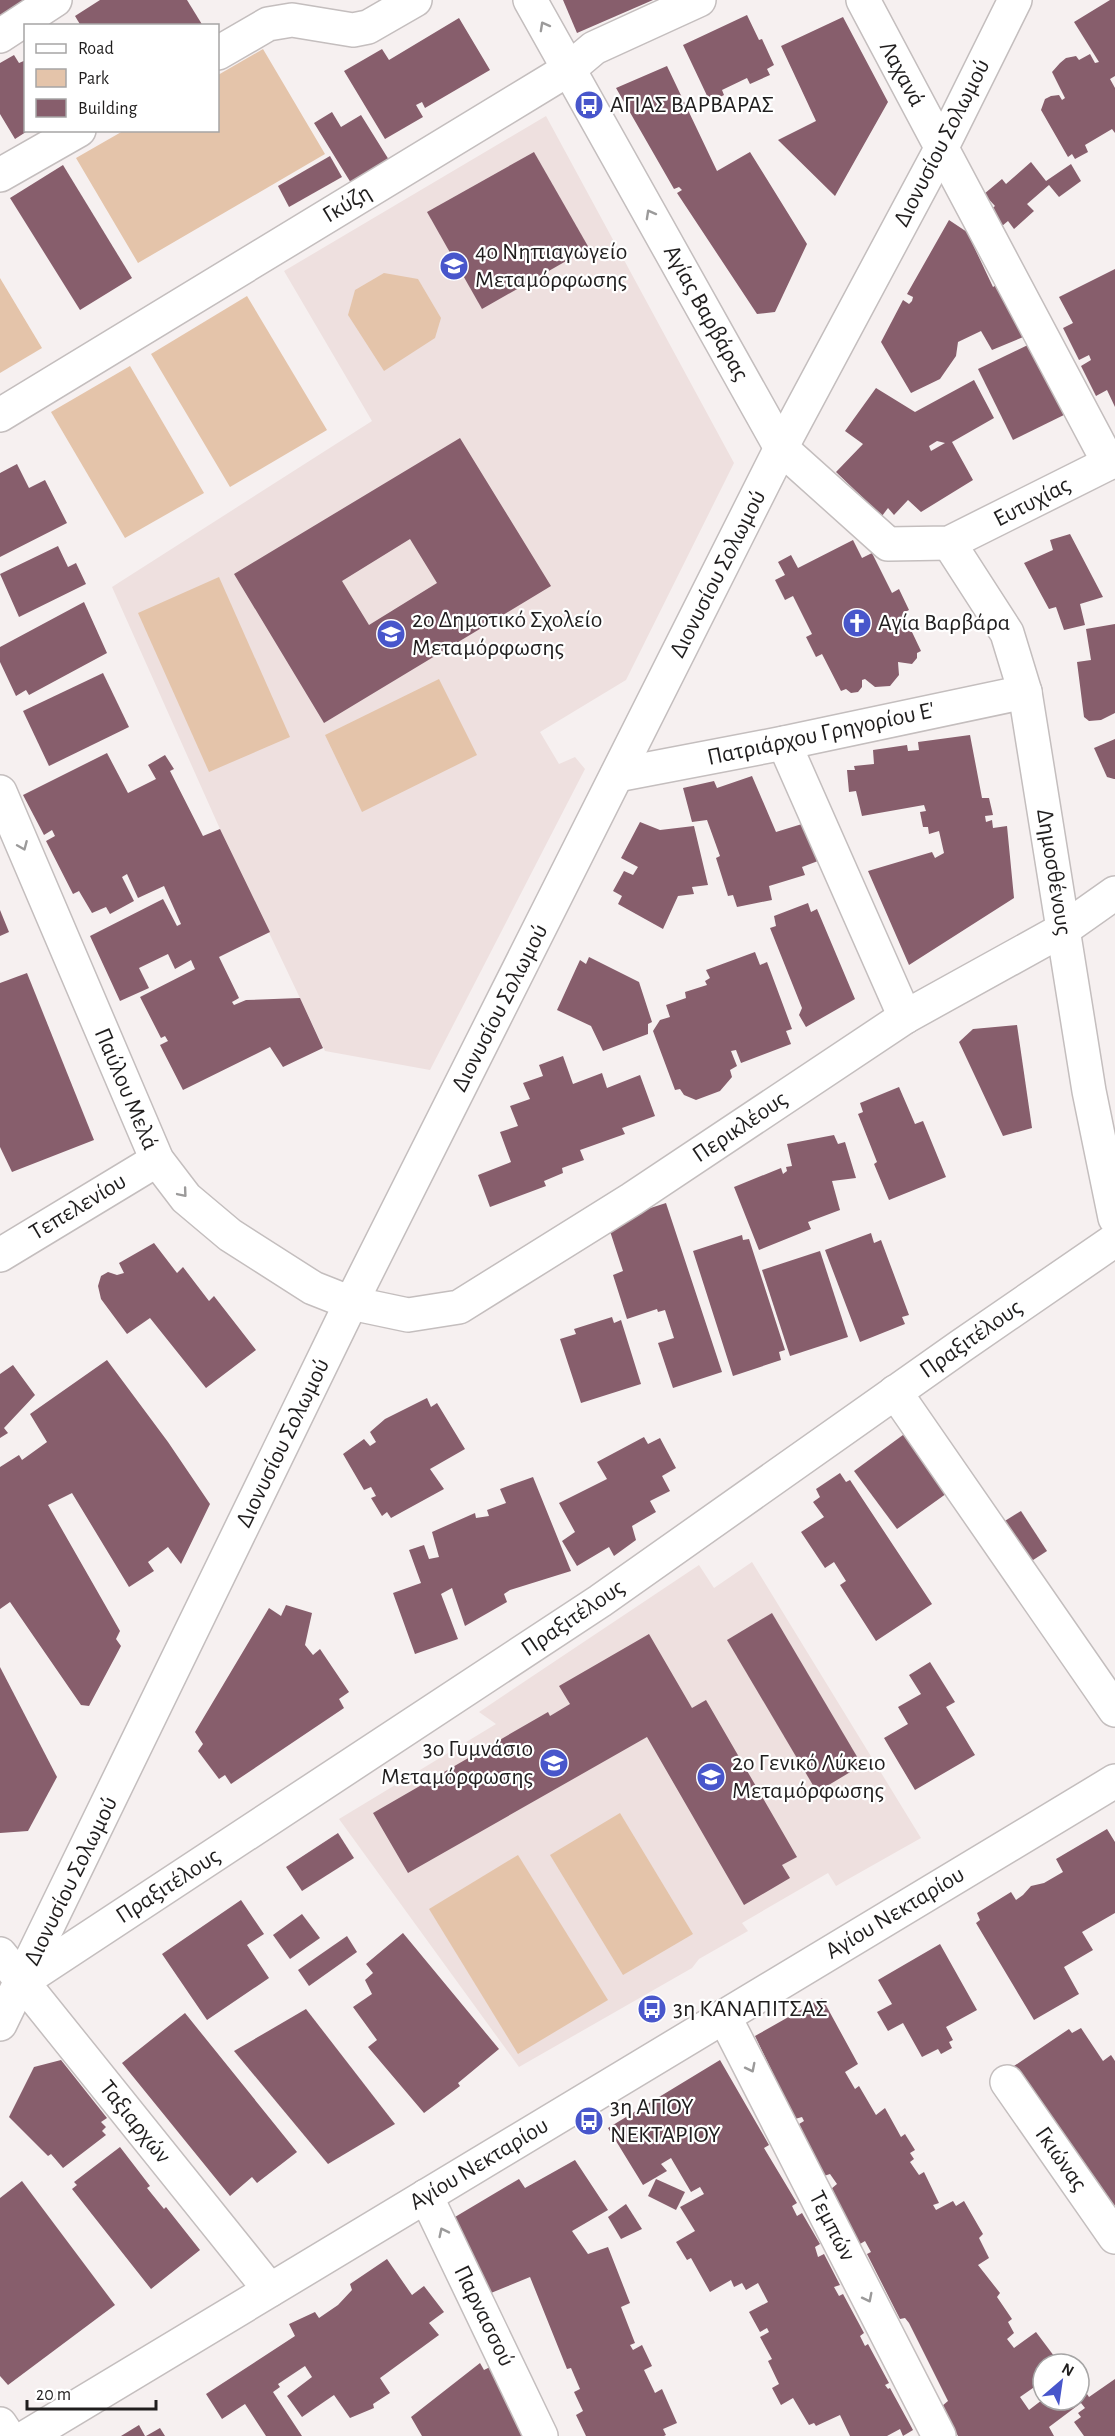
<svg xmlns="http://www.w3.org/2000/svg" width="1115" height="2436" font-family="'Alegreya Sans',sans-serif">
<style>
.built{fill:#eee0df}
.green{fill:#e4c4aa}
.building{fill:#875e6c;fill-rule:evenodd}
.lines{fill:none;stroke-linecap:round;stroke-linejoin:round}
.minor-casing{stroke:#c4bebe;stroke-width:36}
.minor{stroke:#fff;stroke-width:33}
.oneway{stroke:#9b9a9a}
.labels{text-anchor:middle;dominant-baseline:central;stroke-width:4.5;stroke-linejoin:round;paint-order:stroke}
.street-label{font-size:24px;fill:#201e1e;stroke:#fff}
.poi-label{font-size:24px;fill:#201e1e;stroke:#fff;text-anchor:start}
</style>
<rect width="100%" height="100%" fill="#f6f0f0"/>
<!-- built -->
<g class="built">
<polygon points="546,116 734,463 626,680 540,732 559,764 575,757 585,769 430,1070 325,1051 220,829 112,587 372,421 284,271"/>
<polygon points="752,1562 921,1838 836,1886 828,1873 742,1923 748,1931 699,1959 692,1968 519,2067 339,1819 496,1724 479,1712 699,1565 714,1588"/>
</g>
<!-- green -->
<g class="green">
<polygon points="263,49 325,154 138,263 76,158 123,131 218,130 218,75"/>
<polygon points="384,273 418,279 441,318 435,338 384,371 348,315 355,290"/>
<polygon points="0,278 42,348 0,373"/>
<polygon points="247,296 327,430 230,487 151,354"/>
<polygon points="130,366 204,493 125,538 51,412"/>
<polygon points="219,577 290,737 209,772 138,613"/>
<polygon points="439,679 477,755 362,812 325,735"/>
<polygon points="620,1813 693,1934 623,1975 550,1855"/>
<polygon points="518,1855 608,2000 518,2054 429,1909"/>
</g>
<!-- building -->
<g class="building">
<polygon points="0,0 37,0 0,24"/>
<polygon points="100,0 187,0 203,26 81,26 75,16"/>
<polygon points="563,0 653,0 577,33"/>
<polygon points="1110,0 1115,0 1115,76 1110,79 1115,88 1115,133 1112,129 1085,145 1088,152 1075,159 1072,154 1068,157 1041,110 1045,99 1051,96 1059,95 1062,100 1065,98 1052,72 1060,63 1066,58 1076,56 1079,60 1090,54 1095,63 1099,62 1074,22"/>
<polygon points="747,15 759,40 762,39 774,65 767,69 770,75 750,84 747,78 722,90 724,95 710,102 683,45"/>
<polygon points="843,17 888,102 835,196 778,140 816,121 781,46"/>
<polygon points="459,18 490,70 425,108 422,102 416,105 423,117 385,139 344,71 382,49 389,60"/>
<polygon points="14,55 19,63 26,60 26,130 29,130 15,139 0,114 0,63"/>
<polygon points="667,66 717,171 750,152 807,244 775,312 757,314 677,193 682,190 679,187 674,189 616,88"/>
<polygon points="332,112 341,127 361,115 389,160 351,183 314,123"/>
<polygon points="534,152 589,248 482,309 427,212"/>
<polygon points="330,156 342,177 289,207 278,186"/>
<polygon points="1031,162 1046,181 1071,164 1081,181 1059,197 1049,185 1027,204 1034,211 1014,229 1008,221 1002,226 989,211 995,206 984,194 1002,179 1006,184"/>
<polygon points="63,165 132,278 80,310 10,198"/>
<polygon points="949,220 967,232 993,287 1003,281 1028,335 992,350 981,331 958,342 956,356 940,379 911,393 881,342 903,300 909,304 912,301 913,297 907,294"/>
<polygon points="1115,269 1115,407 1107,390 1096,396 1081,366 1091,360 1089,355 1079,360 1063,328 1073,323 1059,297"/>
<polygon points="1036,341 1070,412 1013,440 978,369"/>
<path d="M 974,380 L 994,418 L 952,442 L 973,480 L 921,512 L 908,500 L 894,515 L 888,508 L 882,516 L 836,472 L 863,444 L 845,431 L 876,388 L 915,412 ZM 937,441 L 945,443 L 931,451 L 929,446 Z"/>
<path d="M 460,438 L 551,586 L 324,723 L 234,574 ZM 410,539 L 437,583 L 369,625 L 342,581 Z"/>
<polygon points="17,464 29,488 45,480 67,523 0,557 0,473"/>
<polygon points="1070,534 1103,597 1080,604 1085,625 1064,630 1056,607 1049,609 1024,563 1053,550 1050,540"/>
<polygon points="853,540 862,558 872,553 892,593 899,589 909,610 903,613 921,651 917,653 917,658 912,664 898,662 899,675 890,686 875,687 865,679 862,680 862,687 858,692 851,693 846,689 841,691 822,654 816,657 806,637 812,634 793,596 785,600 775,580 785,575 778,562 791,555 798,568"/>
<polygon points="58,546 68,567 76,563 86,584 19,617 0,574"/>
<polygon points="84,602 107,653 29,695 26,690 16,696 0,662 0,647"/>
<polygon points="1115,624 1115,713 1101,720 1089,721 1084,717 1077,662 1091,660 1086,629"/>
<polygon points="103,673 129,727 49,766 23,711"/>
<polygon points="970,735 982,798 989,798 993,815 985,816 986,822 992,820 993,828 1007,826 1014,898 909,965 868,871 932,852 935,858 944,853 939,831 929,834 928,827 923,827 920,812 926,811 924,805 862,816 856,791 849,792 847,770 855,770 854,766 874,764 873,750 907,745 908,751 919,750 918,742"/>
<polygon points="1115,739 1115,779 1114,779 1107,777 1094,748"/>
<polygon points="107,753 128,793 156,779 148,765 165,755 174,769 170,771 203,836 220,829 270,932 219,957 239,998 232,1002 234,1005 246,1000 300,998 323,1048 283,1067 270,1047 183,1090 160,1045 168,1041 165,1036 161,1038 140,997 195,969 191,960 175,969 168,954 139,968 149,988 120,1001 90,936 163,899 177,926 181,924 164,886 138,898 127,874 122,877 134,901 110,914 106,907 92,913 79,891 73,894 46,841 55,836 52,830 44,835 23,795"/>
<polygon points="752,776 776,832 802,824 818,861 802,867 805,875 769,886 772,900 737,907 733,895 728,896 716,858 720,856 707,820 692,822 683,788 714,781 717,788"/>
<polygon points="640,822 660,830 694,826 708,885 692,887 694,894 678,896 663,929 618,904 622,896 613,891 624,871 633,875 638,867 621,858"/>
<polygon points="808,903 811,912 817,909 855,999 806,1027 799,1015 802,1008 770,928 776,926 774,916"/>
<polygon points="0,910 9,932 0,936"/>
<polygon points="755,952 760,965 767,962 792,1029 786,1031 791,1044 741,1063 736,1050 731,1051 737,1066 730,1070 732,1077 720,1091 696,1100 684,1095 680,1089 675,1090 653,1031 660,1020 670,1017 666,1005 686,998 685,992 707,985 705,981 710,978 706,970"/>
<polygon points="589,957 639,982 652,1022 648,1024 648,1034 603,1051 591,1026 557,1010 580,960 586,964"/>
<polygon points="27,973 94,1140 12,1172 0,1147 0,983"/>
<polygon points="1017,1025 1032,1128 1003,1136 959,1042 973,1029"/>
<polygon points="563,1056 573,1084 602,1073 607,1088 640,1075 655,1116 622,1128 625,1134 580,1150 584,1160 562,1168 563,1173 544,1181 546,1186 490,1207 478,1175 511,1162 500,1132 518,1126 510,1106 530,1099 523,1083 543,1076 539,1065"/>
<polygon points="899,1087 915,1124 923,1121 946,1177 889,1200 874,1164 877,1162 858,1114 863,1112 860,1103"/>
<polygon points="834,1135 838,1144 845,1142 856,1178 832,1181 840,1210 808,1222 811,1229 759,1250 734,1187 781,1168 783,1174 787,1171 786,1167 792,1166 787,1144"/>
<polygon points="666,1203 722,1372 673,1388 658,1343 674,1338 665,1310 658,1312 657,1309 627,1319 613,1275 623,1271 607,1222"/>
<polygon points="871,1233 874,1243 881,1240 909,1315 902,1317 905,1324 860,1342 825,1250"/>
<polygon points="742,1235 743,1240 749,1239 785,1350 779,1352 781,1360 733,1376 693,1251"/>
<polygon points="154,1243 177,1273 183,1267 209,1301 214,1296 256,1350 206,1388 150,1318 127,1334 101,1299 98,1286 101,1276 108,1272 117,1275 124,1273 119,1263"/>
<polygon points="820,1251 848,1337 790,1356 762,1270"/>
<polygon points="612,1317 614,1323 621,1320 641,1384 581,1403 560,1339 576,1334 574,1329"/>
<polygon points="107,1360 168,1442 210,1504 181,1564 168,1547 148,1562 154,1571 129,1587 72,1493 48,1505 120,1631 116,1639 121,1646 89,1706 81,1705 10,1602 0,1609 0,1467 19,1455 22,1460 47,1442 30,1414"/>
<polygon points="13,1365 35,1395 4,1428 8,1433 0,1438 0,1374"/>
<polygon points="427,1398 431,1407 437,1403 465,1449 430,1469 444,1489 391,1518 387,1512 382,1516 371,1498 376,1496 371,1487 364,1490 343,1454 364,1439 370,1446 376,1442 370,1432 385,1419"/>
<polygon points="907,1432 950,1491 897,1529 854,1471"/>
<polygon points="644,1437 648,1444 660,1438 676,1468 662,1476 670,1491 650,1501 656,1512 632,1526 636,1540 614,1556 609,1547 577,1566 562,1541 575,1532 559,1503 607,1479 597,1462"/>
<polygon points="840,1473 846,1482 850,1480 932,1604 876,1641 840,1585 846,1581 834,1562 825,1568 801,1532 824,1517 813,1502 820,1497 816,1489"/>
<polygon points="533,1477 571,1571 510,1590 504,1594 507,1602 465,1626 452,1588 441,1594 458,1639 415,1654 393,1593 421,1583 409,1550 424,1545 429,1559 439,1557 432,1532 475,1513 476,1518 489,1516 487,1510 506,1503 500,1489"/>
<polygon points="1021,1511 1047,1551 1027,1564 1000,1524"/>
<polygon points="286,1605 312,1613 305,1645 313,1655 320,1649 349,1692 339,1699 344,1708 231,1784 225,1775 219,1779 198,1751 203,1744 195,1732 269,1608 281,1616"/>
<polygon points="772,1613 862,1765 817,1792 727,1640"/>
<polygon points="649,1634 692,1708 706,1700 797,1857 782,1865 790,1878 744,1905 647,1737 408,1873 373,1813 548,1712 550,1716 570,1704 559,1686"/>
<polygon points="930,1662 955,1702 946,1707 975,1755 915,1790 884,1738 908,1724 898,1707 921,1694 909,1675"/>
<polygon points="0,1667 57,1777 28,1831 0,1833"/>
<polygon points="1107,1829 1115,1842 1115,1913 1082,1932 1093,1950 1064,1967 1079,1994 1034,2020 976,1923 980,1920 977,1913 1011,1892 1016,1900 1023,1895 1031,1886 1044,1883 1063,1872 1056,1859"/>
<polygon points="338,1833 354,1858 302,1891 286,1867"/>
<polygon points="241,1900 264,1934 247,1945 269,1978 207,2020 162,1954"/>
<polygon points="302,1914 320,1938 290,1959 273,1935"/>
<polygon points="403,1933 499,2049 458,2083 460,2086 424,2113 368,2047 377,2040 353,2007 372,1994 365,1980 373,1973 366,1964"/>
<polygon points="347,1936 357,1952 309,1986 298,1970"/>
<polygon points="940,1944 977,2010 946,2027 953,2040 949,2042 952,2048 941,2054 938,2049 922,2057 903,2023 888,2031 877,2012 892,2004 878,1980"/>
<polygon points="822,1998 858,2064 845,2072 855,2089 859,2086 876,2115 885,2108 901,2137 905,2134 915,2150 910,2153 914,2159 910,2162 919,2175 924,2172 939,2203 933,2205 936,2210 953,2201 956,2206 964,2201 983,2234 979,2238 989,2258 978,2265 1000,2293 997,2297 1012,2319 1008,2322 1014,2333 1007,2339 1014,2348 1036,2332 1060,2364 1043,2364 1043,2381 1020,2397 1029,2410 1042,2400 1079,2400 1079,2382 1089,2397 1115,2379 1115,2436 1084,2436 1074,2422 1081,2417 1078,2413 1085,2408 1081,2403 1049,2427 1054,2436 958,2436 942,2406 948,2401 909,2323 905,2318 900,2319 867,2254 871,2252 865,2241 860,2244 831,2189 837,2184 830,2174 824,2176 799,2124 804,2121 802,2117 795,2119 755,2036"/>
<polygon points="306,2009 395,2124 328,2164 234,2051"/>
<polygon points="185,2013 297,2152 257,2183 252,2177 230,2196 122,2063"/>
<polygon points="1081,2028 1103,2061 1111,2055 1115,2061 1115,2205 1107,2210 1011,2068 1069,2029 1072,2033"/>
<polygon points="61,2060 107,2118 101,2122 106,2127 102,2131 106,2135 63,2168 51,2154 48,2156 9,2117 34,2067"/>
<polygon points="720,2060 769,2145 764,2148 797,2203 792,2206 797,2216 802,2213 820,2244 815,2247 818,2257 824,2254 840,2285 834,2287 839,2296 843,2294 864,2333 860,2336 865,2346 868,2344 889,2383 885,2385 888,2389 890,2388 913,2430 903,2436 900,2429 887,2436 850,2436 840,2415 816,2426 814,2423 809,2425 793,2398 781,2405 772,2388 779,2384 768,2361 772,2359 760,2337 769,2332 767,2328 760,2332 749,2312 768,2302 758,2283 746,2290 742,2283 734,2287 731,2280 710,2292 691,2258 687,2260 676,2242 695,2231 680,2207 704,2194 700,2187 691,2192 671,2158 661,2164 667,2171 643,2185 608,2128"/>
<polygon points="120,2147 150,2186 147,2188 164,2209 166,2207 200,2250 151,2289 72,2189 77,2185 74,2182"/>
<polygon points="575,2160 608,2210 572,2231 588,2254 608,2247 630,2303 621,2307 635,2343 630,2345 633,2350 642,2345 652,2366 644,2370 655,2393 662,2389 677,2423 663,2429 666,2435 664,2436 586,2436 576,2415 583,2411 574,2392 580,2389 571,2368 567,2369 530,2277 491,2293 455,2217 519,2179 525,2188"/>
<polygon points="656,2179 685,2192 676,2210 648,2196"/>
<polygon points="22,2181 115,2305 8,2385 0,2376 0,2198"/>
<polygon points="626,2204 642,2229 621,2239 608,2217"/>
<polygon points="387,2259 412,2295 424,2286 444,2312 429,2323 439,2335 380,2378 390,2393 373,2404 374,2408 350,2418 334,2395 302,2417 287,2396 312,2377 305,2366 278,2384 280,2387 273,2392 302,2436 266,2436 245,2404 222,2419 206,2394 295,2336 289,2324 315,2312 319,2318 338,2305 352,2290 350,2284"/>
<polygon points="480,2363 484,2370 494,2365 525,2427 520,2432 522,2436 422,2436 411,2417"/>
<polygon points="139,2425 145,2436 121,2436"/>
<polygon points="160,2428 165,2436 146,2436"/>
</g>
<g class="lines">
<!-- minor casing -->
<g class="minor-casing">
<g id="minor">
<polyline points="530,0 781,448 888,544 949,543 1115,460"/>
<polyline points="863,0 1109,463"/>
<polyline points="0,36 55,0"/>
<polyline points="218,53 268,24 292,20 353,30 368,27 415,0"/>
<polyline points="0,175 79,130"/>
<polyline points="0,415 569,69 594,48 699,0"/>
<polyline points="949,543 1007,633 1025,692 1089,1091 1115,1218"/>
<polyline points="784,743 905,1017"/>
<polyline points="617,775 784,743 1025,692"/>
<polyline points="0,792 157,1160 186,1198 230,1235 313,1288 351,1303 408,1315 459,1307 632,1199 905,1017 1064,929 1115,893"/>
<polyline points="0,1255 157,1160"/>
<polyline points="895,1392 1115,1710"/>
<polyline points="0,1954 270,2290"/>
<polyline points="23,1981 600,1601 961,1346 1115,1240"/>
<polyline points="724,2016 939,2436"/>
<polyline points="0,2024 351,1303 781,448 942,147 1015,0"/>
<polyline points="1007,2082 1115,2237"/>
<polyline points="426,2196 541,2436"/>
<polyline points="0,2424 8,2436"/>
<polyline points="28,2436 1115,1781"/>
</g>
</g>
<!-- minor -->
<use href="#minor" class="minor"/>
</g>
<!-- one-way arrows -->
<defs><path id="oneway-chevron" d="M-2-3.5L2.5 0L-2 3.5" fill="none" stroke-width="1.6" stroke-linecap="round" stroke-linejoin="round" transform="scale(1.5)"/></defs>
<g class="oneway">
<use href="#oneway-chevron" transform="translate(544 26) rotate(-119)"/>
<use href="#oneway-chevron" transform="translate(650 214) rotate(-119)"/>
<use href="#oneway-chevron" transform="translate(23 846) rotate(67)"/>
<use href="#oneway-chevron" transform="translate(183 1193) rotate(50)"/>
<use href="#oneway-chevron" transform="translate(751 2068) rotate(63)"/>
<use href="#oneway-chevron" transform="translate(443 2232) rotate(-116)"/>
<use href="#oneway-chevron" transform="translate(868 2298) rotate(63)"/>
</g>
<!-- icons -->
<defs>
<g id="bus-disc" transform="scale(1.5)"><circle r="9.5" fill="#4856cb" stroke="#fff"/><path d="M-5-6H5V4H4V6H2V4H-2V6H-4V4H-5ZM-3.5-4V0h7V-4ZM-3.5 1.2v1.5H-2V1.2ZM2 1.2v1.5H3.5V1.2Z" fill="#fff"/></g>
<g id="school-disc" transform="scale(1.5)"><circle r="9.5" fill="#4856cb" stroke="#fff"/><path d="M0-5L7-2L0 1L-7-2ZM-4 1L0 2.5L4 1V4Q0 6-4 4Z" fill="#fff"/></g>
<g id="church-disc" transform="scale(1.5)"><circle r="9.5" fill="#4856cb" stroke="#fff"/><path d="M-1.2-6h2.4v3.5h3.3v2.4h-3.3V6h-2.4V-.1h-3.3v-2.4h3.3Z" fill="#fff"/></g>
</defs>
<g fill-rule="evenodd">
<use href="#bus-disc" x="589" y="105"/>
<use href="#school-disc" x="454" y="266"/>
<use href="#church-disc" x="857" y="623"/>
<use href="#school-disc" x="391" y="634"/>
<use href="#school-disc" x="554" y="1763"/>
<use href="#school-disc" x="711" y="1777"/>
<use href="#bus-disc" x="652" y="2009"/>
<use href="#bus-disc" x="589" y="2121"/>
</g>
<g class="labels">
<!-- street labels -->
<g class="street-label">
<text transform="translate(902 74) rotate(62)">Λαχανά</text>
<text transform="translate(942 143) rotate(-63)">Διονυσίου Σολωμού</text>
<text transform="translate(347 204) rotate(-31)">Γκύζη</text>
<text transform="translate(706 313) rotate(61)">Αγίας Βαρβάρας</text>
<text transform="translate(1032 502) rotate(-27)">Ευτυχίας</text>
<text transform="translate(718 574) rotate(-63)">Διονυσίου Σολωμού</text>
<text transform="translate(821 734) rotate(-12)">Πατριάρχου Γρηγορίου Ε'</text>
<text transform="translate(1054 872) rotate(81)">Δημοσθένους</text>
<text transform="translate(500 1008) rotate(-63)">Διονυσίου Σολωμού</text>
<text transform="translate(126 1089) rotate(67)">Παύλου Μελά</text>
<text transform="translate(740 1127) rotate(-34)">Περικλέους</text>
<text transform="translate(78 1207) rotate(-31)">Τεπελενίου</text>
<text transform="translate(971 1339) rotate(-35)">Πραξιτέλους</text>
<text transform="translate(283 1443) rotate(-64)">Διονυσίου Σολωμού</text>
<text transform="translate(573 1618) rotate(-34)">Πραξιτέλους</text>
<text transform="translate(71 1881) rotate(-64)">Διονυσίου Σολωμού</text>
<text transform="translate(168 1886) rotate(-33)">Πραξιτέλους</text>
<text transform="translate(895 1913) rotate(-31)">Αγίου Νεκταρίου</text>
<text transform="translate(135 2122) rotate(51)">Ταξιαρχών</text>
<text transform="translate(1061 2159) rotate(55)">Γκιώνας</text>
<text transform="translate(479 2164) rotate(-31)">Αγίου Νεκταρίου</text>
<text transform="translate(832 2226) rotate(63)">Τεμπών</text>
<text transform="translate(484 2316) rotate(64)">Παρνασσού</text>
</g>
<!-- poi labels -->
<g class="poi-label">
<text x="610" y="105">ΑΓΙΑΣ ΒΑΡΒΑΡΑΣ</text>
<text x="475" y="252">4ο Νηπιαγωγείο<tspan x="475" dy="28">Μεταμόρφωσης</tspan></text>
<text x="412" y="620">2ο Δημοτικό Σχολείο<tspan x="412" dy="28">Μεταμόρφωσης</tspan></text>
<text x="878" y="623">Αγία Βαρβάρα</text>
<text x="533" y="1749" text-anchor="end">3ο Γυμνάσιο<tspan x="533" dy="28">Μεταμόρφωσης</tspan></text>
<text x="732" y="1763">2ο Γενικό Λύκειο<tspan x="732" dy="28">Μεταμόρφωσης</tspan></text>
<text x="673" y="2009">3η ΚΑΝΑΠΙΤΣΑΣ</text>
<text x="610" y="2107">3η ΑΓΙΟΥ<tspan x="610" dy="28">ΝΕΚΤΑΡΙΟΥ</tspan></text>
</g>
</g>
<!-- legend -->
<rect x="24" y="24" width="195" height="108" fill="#ffffff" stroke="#a6a5a5" stroke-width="1.5"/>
<rect x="36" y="44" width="30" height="9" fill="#ffffff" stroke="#a6a5a5" stroke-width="1.5"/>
<text x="78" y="54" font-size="18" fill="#201e1e">Road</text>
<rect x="36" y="69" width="30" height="18" fill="#e4c4aa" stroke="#a6a5a5" stroke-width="1.5"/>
<text x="78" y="84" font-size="18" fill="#201e1e">Park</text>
<rect x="36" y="99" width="30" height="18" fill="#875e6c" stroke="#a6a5a5" stroke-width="1.5"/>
<text x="78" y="114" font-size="18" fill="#201e1e">Building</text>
<!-- north arrow -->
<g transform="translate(1061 2382) rotate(29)"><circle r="28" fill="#ffffff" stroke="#a6a5a5" stroke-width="1.5"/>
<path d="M0-4.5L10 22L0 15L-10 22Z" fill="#4856cb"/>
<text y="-9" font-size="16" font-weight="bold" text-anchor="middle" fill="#201e1e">N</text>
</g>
<!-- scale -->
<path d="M27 2400v9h129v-9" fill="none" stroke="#201e1e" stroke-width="3"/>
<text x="36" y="2400" font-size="18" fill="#201e1e" stroke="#ffffff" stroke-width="4.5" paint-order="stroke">20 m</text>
</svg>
